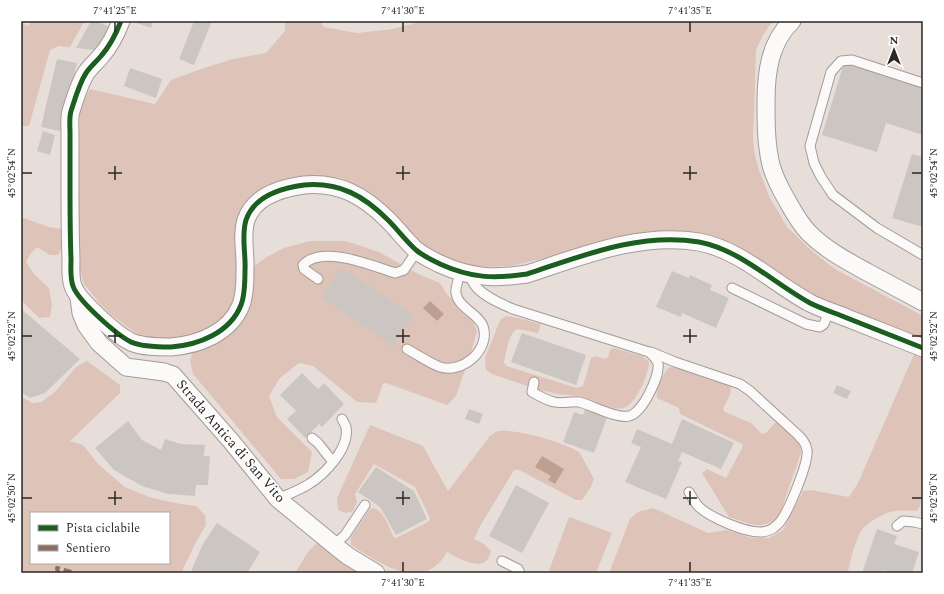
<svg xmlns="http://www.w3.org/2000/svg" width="944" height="594" font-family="Spectral,serif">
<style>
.green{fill:#dec4b8;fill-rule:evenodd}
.water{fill:#bea093}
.building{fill:#ccc6c2}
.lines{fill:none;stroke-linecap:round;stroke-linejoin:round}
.lane-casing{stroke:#a29b99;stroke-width:11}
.street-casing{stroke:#a29b99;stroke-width:19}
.lane{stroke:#fbfaf9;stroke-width:9}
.street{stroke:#fbfaf9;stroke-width:17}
.quiet{stroke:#8d6e63;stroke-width:4;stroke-dasharray:8 4;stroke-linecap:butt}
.cycleway-casing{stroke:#fff;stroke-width:8}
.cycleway{stroke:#1b5e20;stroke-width:5}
.ticks{fill:none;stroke:#2d2725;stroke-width:1.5}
.labels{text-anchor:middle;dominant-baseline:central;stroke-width:3.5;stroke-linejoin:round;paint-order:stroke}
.street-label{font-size:14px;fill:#2d2725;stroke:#fff}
.neatline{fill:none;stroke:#2d2725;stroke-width:1.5}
.ticks-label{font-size:10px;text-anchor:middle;fill:#2d2725}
</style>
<rect width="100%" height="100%" fill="#e7deda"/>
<!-- green -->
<g class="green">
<polygon points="32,21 84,22 70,47 59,46 50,50 29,126 21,126 21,22 28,26"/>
<polygon points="285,21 320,21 324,27 357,33 393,29 423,21 773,21 763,35 756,50 753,140 755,156 759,170 769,196 787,227 812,251 835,269 923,316 923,341 850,312 809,294 737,248 723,240 713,236 693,233 650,233 614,238 566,253 511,266 485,267 463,265 436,254 421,244 381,201 365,189 341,178 314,176 284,181 235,236 238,284 236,296 231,308 222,320 211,329 181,339 161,339 137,334 113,316 101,305 84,284 77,259 80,107 90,89 155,104 171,80 198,70 233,59 266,53 285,31"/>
<polygon points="21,217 49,227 62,229 62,248 58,255 50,255 37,247 31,253 26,262 34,274 49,288 52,305 50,317 39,318 21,300"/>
<polygon points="310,241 346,241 379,252 420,275 440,283 446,293 458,305 472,318 477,331 471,353 456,396 447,405 386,383 383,384 376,403 357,402 313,366 299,363 280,378 269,396 277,417 312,452 308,472 294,479 281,479 193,374 190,360 193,352 220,340 251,268 267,257 284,248"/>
<path d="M 506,316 L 518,318 L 540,324 L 540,328 L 538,333 L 518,329 C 509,331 506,354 504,362 L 506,366 L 577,388 L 583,386 L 591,358 L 595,356 L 605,359 L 608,357 L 610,350 L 614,348 L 642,356 L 649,362 C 649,374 637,401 626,407 C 614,413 594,400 582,397 C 575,394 563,396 554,393 C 533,389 513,381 492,374 L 486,370 L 485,358 L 500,320 Z"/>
<path d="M 915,352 L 923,355 L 923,479 L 920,506 L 917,511 C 910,511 903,510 896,511 C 884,512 868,522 861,531 C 856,539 849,564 848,573 L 609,573 L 630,519 L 638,512 L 653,508 L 708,533 L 727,530 L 752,538 L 769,538 L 783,530 L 803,491 L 811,490 L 849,497 L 858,483 Z"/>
<path d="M 87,361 L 120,385 L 120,393 L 70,441 L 83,445 L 99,465 L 125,487 L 149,497 L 175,503 L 196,506 L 205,515 L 206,525 L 195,544 L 183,569 L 183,573 L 21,573 L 21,396 L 32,403 L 41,402 L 55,392 L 76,367 ZM 31,513 L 169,513 L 169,563 L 31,563 Z"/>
<path d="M 670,367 L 681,369 L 728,384 L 731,387 L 730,395 L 723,409 L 725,412 L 751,423 L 762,434 L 766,433 L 774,424 L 777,422 C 787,430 801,440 801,453 L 779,516 C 763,532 748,523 729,517 L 702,473 L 707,469 L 726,478 L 743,446 L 742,444 L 680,414 L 679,408 L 657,398 C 655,389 663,373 670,367 Z"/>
<path d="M 370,425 L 423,446 L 448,491 L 490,436 C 491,436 495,433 495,432 C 509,426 568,443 580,453 L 594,479 L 591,487 L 582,500 L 576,500 L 519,470 L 514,470 L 479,528 L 474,539 L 484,544 L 491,551 C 490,554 489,558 487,560 C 478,570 456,557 447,552 C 423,594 381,564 351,545 L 351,537 L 369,510 L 372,508 C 383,508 389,528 394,537 L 396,538 L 428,522 L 430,519 L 429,516 L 415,487 L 374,464 L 355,494 L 357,502 L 353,511 L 346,513 L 338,510 L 337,498 Z"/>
<polygon points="569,517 612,533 596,573 548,573"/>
<polygon points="317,543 324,544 370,573 295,573 308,552"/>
</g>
<!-- water -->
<g class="water">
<polygon points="430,301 444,314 437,321 423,308"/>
<polygon points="542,456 564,469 555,484 548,480 551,476 535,467"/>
</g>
<!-- building -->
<g class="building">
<polygon points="91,21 95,21 110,27 95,50 76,48"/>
<polygon points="135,21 153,21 151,28 134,22"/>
<polygon points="194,21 212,21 194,65 179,59"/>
<polygon points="57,59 77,63 60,131 41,127"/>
<polygon points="844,63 923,87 923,135 886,123 877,152 822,135"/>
<polygon points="130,68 162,79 156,98 124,86"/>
<polygon points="43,131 55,135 50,155 37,151"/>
<polygon points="912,154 923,157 923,227 892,218"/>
<polygon points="341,268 413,315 393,346 322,298"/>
<polygon points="672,271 689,278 690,275 712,285 710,290 729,298 716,328 682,313 681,317 656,307"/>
<polygon points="21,309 80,359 45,393 30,398 21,392"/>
<polygon points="522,333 586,355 576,385 511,362"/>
<polygon points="302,373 318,389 324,383 344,404 322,427 319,424 305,438 287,419 296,411 280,395"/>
<polygon points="837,385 851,391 847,399 833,393"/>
<polygon points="469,409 483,414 479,424 465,419"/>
<polygon points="585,409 607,417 594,453 563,442 574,412 583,415"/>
<polygon points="682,419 734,443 721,469 682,452 678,461 682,462 666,499 625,482 641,447 631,443 637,429 672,444"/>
<polygon points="128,421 142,440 161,450 165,439 181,444 205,445 204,456 210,456 208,485 196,485 195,496 168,494 142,486 114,470 95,448"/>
<polygon points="376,467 414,491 427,519 396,535 380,507 358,492"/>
<polygon points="516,485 549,503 522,553 489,536"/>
<polygon points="217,523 260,552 247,573 191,573 192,569 203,544"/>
<polygon points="877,529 897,536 894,544 919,552 912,573 890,573 882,570 881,573 862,573"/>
</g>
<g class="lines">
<!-- lane casing -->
<g class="lane-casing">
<g id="lane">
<polyline points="923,83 852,60 841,61 831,72 810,146 814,163 821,177 833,195 877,228 923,255"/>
<path d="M 469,275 C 471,279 474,285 477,288 C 487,298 501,304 513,309 L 649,352 C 653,356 657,359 658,364 C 660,376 642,414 629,416 C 616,419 592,405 579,402 C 571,401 562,404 554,402 C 546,400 539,396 532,392 L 534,382"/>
<path d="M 318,279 L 304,269 L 303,265 C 322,244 373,266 395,273 L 404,270 L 417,251"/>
<polyline points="732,288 806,324 820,327 824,324 829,311"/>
<path d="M 407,349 C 418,355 429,363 440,367 C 462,374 491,350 483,326 C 478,313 458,308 456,293 C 455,287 459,279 460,272"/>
<path d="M 651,352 L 675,362 L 740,384 L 750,391 L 797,434 C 802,439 806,443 807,450 C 809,462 787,517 777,525 C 773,529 766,532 760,532 C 744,532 711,518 699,507 C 695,503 692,497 689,492"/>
<polyline points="312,438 318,443 333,462"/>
<path d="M 278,499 C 288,494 300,490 309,484 C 325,474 350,448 346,427 C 345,424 343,421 342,419"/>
<polyline points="897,526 903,521 914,522 923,524"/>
<polyline points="334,545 345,535 365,505"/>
<polyline points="502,561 518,569 520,573"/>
</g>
</g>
<!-- street casing -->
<g class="street-casing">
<g id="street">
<path d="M 121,21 C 116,34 110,46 101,56 C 96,62 90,67 86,73 C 79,84 75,99 71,111 C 69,118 70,126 70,133 C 70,150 70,166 70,183 C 70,208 70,234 71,259 C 71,268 70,278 73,286 C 78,301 117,335 131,342 C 142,347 159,347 171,347 C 198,345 230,333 241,305 C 245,295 245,281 245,270 C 246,254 241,236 246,220 C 254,196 282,188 304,185 C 340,182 364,196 388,220 C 398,230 406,241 416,250 C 423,256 432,260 440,264 C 471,278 493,279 527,274 C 582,256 640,232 699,242 C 741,250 773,283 810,303 C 822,309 835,313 847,318 C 872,328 898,338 923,348"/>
<path d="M 792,21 C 770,42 766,72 766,102 C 766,123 766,144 771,165 C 774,176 779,186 784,195 C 792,209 798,222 809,233 C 826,250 847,261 867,272 C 886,282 904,292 923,302"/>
<polyline points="79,298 81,313 86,325 99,343 126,367 164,372 173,375 231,441 278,499 334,545 348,556 376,573"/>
</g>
</g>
<!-- lane -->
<use href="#lane" class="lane"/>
<!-- street -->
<use href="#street" class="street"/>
<!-- quiet -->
<polyline class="quiet" points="58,573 57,568 75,573"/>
<!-- cycleway casing -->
<g class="cycleway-casing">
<path id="cycleway" d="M 121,21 C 116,34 110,46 101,56 C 96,62 90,67 86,73 C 79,84 75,99 71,111 C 69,118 70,126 70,133 C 70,150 70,166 70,183 C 70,208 70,234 71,259 C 71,268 70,278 73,286 C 78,301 117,335 131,342 C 142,347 159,347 171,347 C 198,345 230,333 241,305 C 245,295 245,281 245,270 C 246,254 241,236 246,220 C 254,196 282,188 304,185 C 340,182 364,196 388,220 C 398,230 406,241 416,250 C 423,256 432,260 440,264 C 471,278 493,279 527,274 C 582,256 640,232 699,242 C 741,250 773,283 810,303 C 822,309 835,313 847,318 C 872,328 898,338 923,348"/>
</g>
<!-- cycleway -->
<use href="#cycleway" class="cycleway"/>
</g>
<!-- ticks -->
<path class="ticks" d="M 115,22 L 115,32M 403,22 L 403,32M 690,22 L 690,32M 115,166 L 115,180M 403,166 L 403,180M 690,166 L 690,180M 22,173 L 32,173M 108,173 L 122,173M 396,173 L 410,173M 683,173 L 697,173M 912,173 L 922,173M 115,329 L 115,343M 403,329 L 403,343M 690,329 L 690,343M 22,336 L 32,336M 108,336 L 122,336M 396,336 L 410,336M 683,336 L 697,336M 912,336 L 922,336M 115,491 L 115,505M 403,491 L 403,505M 690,491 L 690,505M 22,498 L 32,498M 108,498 L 122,498M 396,498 L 410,498M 683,498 L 697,498M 912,498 L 922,498M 403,562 L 403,572M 690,562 L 690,572"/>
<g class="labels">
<!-- street labels -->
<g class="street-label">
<text transform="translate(231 441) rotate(49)">Strada Antica di San Vito</text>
</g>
</g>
<!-- border -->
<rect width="944" height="594" fill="none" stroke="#ffffff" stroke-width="44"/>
<!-- legend -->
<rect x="30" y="512" width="140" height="52" fill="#ffffff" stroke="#aba9a8"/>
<rect x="38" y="525" width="20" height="6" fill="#1b5e20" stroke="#aba9a8"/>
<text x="66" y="532" font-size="12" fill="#2d2725">Pista ciclabile</text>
<rect x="38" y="545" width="20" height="6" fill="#8d6e63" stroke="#aba9a8"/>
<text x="66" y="552" font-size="12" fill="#2d2725">Sentiero</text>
<!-- north arrow -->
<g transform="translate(894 50)" stroke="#ffffff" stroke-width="3" paint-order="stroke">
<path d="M0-3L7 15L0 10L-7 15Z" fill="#2d2725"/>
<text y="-6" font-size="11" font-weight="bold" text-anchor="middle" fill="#2d2725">N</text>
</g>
<rect x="22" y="22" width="900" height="550" class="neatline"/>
<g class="ticks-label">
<text x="115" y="14">7°41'25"E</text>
<text x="403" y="14">7°41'30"E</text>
<text x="690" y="14">7°41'35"E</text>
<text transform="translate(11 173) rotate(-90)" y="4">45°02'54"N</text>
<text transform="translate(933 173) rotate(-90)" y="4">45°02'54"N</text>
<text transform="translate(11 336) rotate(-90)" y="4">45°02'52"N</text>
<text transform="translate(933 336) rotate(-90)" y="4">45°02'52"N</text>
<text transform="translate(11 498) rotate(-90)" y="4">45°02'50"N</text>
<text transform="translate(933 498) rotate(-90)" y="4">45°02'50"N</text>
<text x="403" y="586">7°41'30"E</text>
<text x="690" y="586">7°41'35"E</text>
</g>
</svg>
